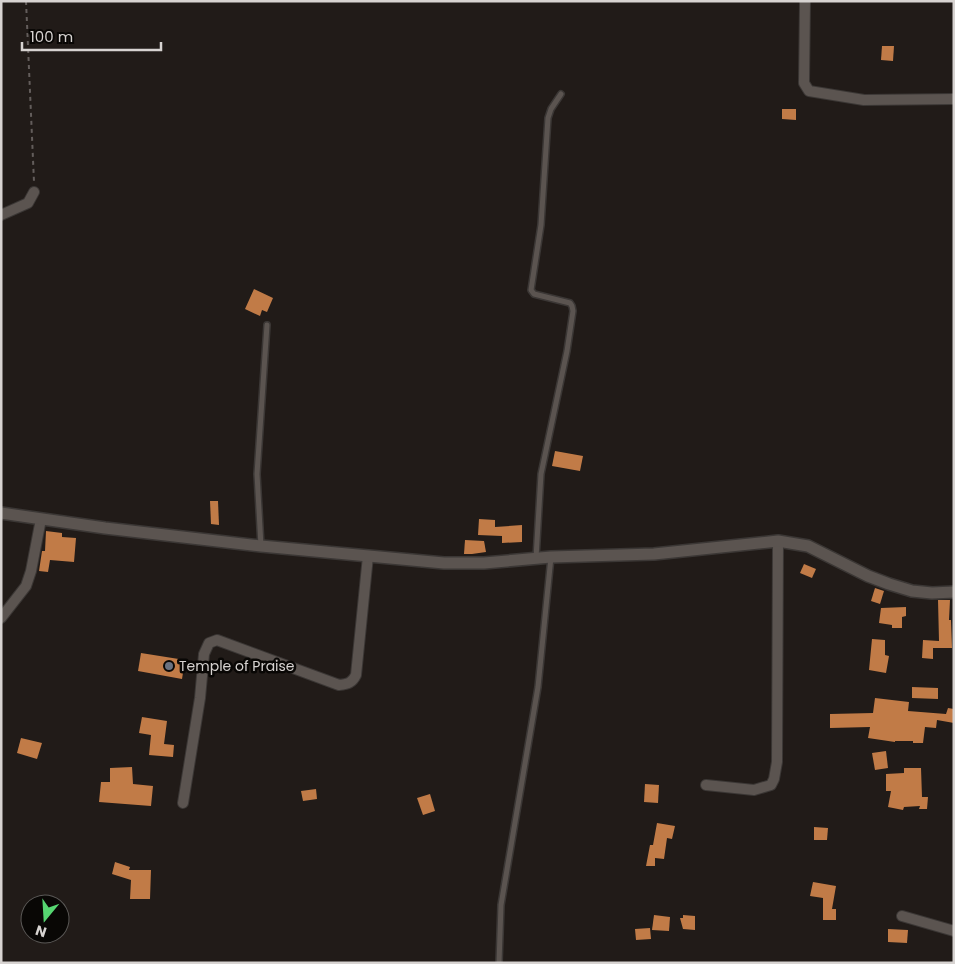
<svg xmlns="http://www.w3.org/2000/svg" width="955" height="964" font-family="Poppins,sans-serif">
<style>
.building{fill:#c17b47}
.lines{fill:none;stroke-linecap:round;stroke-linejoin:round}
.service-casing{stroke:#3b3735;stroke-width:8}
.minor-casing{stroke:#3b3735;stroke-width:12}
.tertiary-casing{stroke:#3b3735;stroke-width:14}
.path{stroke:#635d5b;stroke-width:2;stroke-dasharray:4 4;stroke-linecap:butt}
.service{stroke:#5b5450;stroke-width:5}
.minor{stroke:#5b5450;stroke-width:10}
.tertiary{stroke:#5b5450;stroke-width:11}
.worship-dot{fill:#6b7280;stroke:#090705;stroke-width:2}
.labels{text-anchor:middle;dominant-baseline:central;stroke-width:5;stroke-linejoin:round;paint-order:stroke}
.poi-label{font-size:14px;fill:#d7d3d1;stroke:#090705;text-anchor:start}
</style>
<rect width="100%" height="100%" fill="#211b18"/>
<!-- building -->
<g class="building">
<polygon points="882,46 894,46 893,61 881,60"/>
<polygon points="782,109 796,109 796,120 782,119"/>
<polygon points="254,289 273,298 267,312 262,310 260,316 245,309"/>
<polygon points="555,451 583,456 580,471 552,466"/>
<polygon points="210,501 218,501 219,525 211,524"/>
<polygon points="479,519 495,520 495,527 522,525 522,542 502,543 502,536 478,535"/>
<polygon points="46,531 62,533 62,537 76,538 74,562 50,560 48,572 39,571 42,551 45,551"/>
<polygon points="465,540 484,541 486,552 472,554 464,554"/>
<polygon points="804,564 816,569 812,578 800,573"/>
<polygon points="875,588 884,591 880,604 871,601"/>
<polygon points="938,600 950,600 949,620 951,620 952,648 933,648 933,659 922,658 923,640 939,641"/>
<polygon points="906,607 906,616 902,617 902,628 892,628 892,625 879,623 881,608"/>
<polygon points="872,639 885,640 885,655 889,656 886,673 869,670"/>
<polygon points="141,653 185,660 182,679 138,671"/>
<polygon points="912,687 938,688 938,699 912,698"/>
<polygon points="875,698 909,702 908,711 946,714 948,708 954,709 954,723 937,720 936,728 925,727 923,743 913,743 913,741 895,741 895,742 868,738 870,727 830,728 830,714 873,713"/>
<polygon points="142,717 167,721 164,744 174,745 173,757 149,755 151,735 139,733"/>
<polygon points="21,738 42,743 37,759 17,753"/>
<polygon points="886,751 888,768 875,770 872,753"/>
<polygon points="132,767 133,784 153,786 151,806 99,802 101,782 110,782 110,768"/>
<polygon points="904,768 921,768 922,797 928,797 927,809 919,809 920,806 904,807 903,810 888,807 891,791 886,791 886,774 904,773"/>
<polygon points="645,784 659,785 658,803 644,802"/>
<polygon points="316,789 317,799 303,801 301,791"/>
<polygon points="430,794 435,811 423,815 417,798"/>
<polygon points="657,823 675,826 672,839 667,838 664,859 655,858 655,866 646,866 650,845 653,845"/>
<polygon points="814,827 828,828 827,840 814,840"/>
<polygon points="115,862 130,867 129,870 151,870 150,899 130,899 131,880 112,874"/>
<polygon points="813,882 836,886 832,909 836,909 836,920 823,920 823,898 810,896"/>
<polygon points="654,915 670,917 669,931 652,930"/>
<polygon points="683,915 695,916 695,930 683,929 680,918 683,918"/>
<polygon points="650,928 651,939 636,940 635,929"/>
<polygon points="888,929 908,930 907,943 888,942"/>
</g>
<g class="lines">
<!-- service casing -->
<g class="service-casing">
<g id="service">
<polyline points="261,546 257,474 267,325"/>
<polyline points="536,558 541,474 567,351 573,311 572,306 570,303 534,294 531,290 541,225 548,118 551,109 561,94"/>
<polyline points="499,963 501,905 538,687 551,557"/>
</g>
</g>
<!-- minor casing -->
<g class="minor-casing">
<g id="minor">
<polyline points="805,1 804,83 809,91 864,100 954,99"/>
<polyline points="1,215 28,203 34,192"/>
<polyline points="1,618 26,586 31,571 41,519"/>
<polyline points="706,785 754,790 771,785 774,779 777,762 778,541"/>
<path d="M 183,803 L 200,698 L 204,654 L 209,643 L 217,640 L 339,685 C 348,684 352,683 356,675 L 368,556"/>
<polyline points="902,916 954,931"/>
</g>
</g>
<!-- tertiary casing -->
<g class="tertiary-casing">
<polyline id="tertiary" points="1,513 105,528 261,546 444,563 484,563 551,557 654,554 778,541 808,546 868,576 889,584 912,591 932,593 954,592"/>
</g>
<!-- path -->
<polyline class="path" points="26,1 34,182"/>
<!-- service -->
<use href="#service" class="service"/>
<!-- minor -->
<use href="#minor" class="minor"/>
<!-- tertiary -->
<use href="#tertiary" class="tertiary"/>
</g>
<!-- markers -->
<circle class="worship-dot" cx="169" cy="666" r="5"/>
<g class="labels">
<!-- poi labels -->
<g class="poi-label">
<text x="179" y="666">Temple of Praise</text>
</g>
</g>
<!-- border -->
<rect width="955" height="964" fill="none" stroke="#d7d3d1" stroke-width="5"/>
<!-- north arrow -->
<g transform="translate(45 919) rotate(198)"><circle r="24" fill="#090705" stroke="#5b5957"/>
<path d="M0-4L9 19L0 12L-9 19Z" fill="#56d671"/>
<text y="-8" font-size="14" font-weight="bold" text-anchor="middle" fill="#d7d3d1">N</text>
</g>
<!-- scale -->
<path d="M22 42v8h139v-8" fill="none" stroke="#d7d3d1" stroke-width="2.5"/>
<text x="30" y="42" font-size="15" fill="#d7d3d1" stroke="#090705" stroke-width="4" paint-order="stroke">100 m</text>
</svg>
